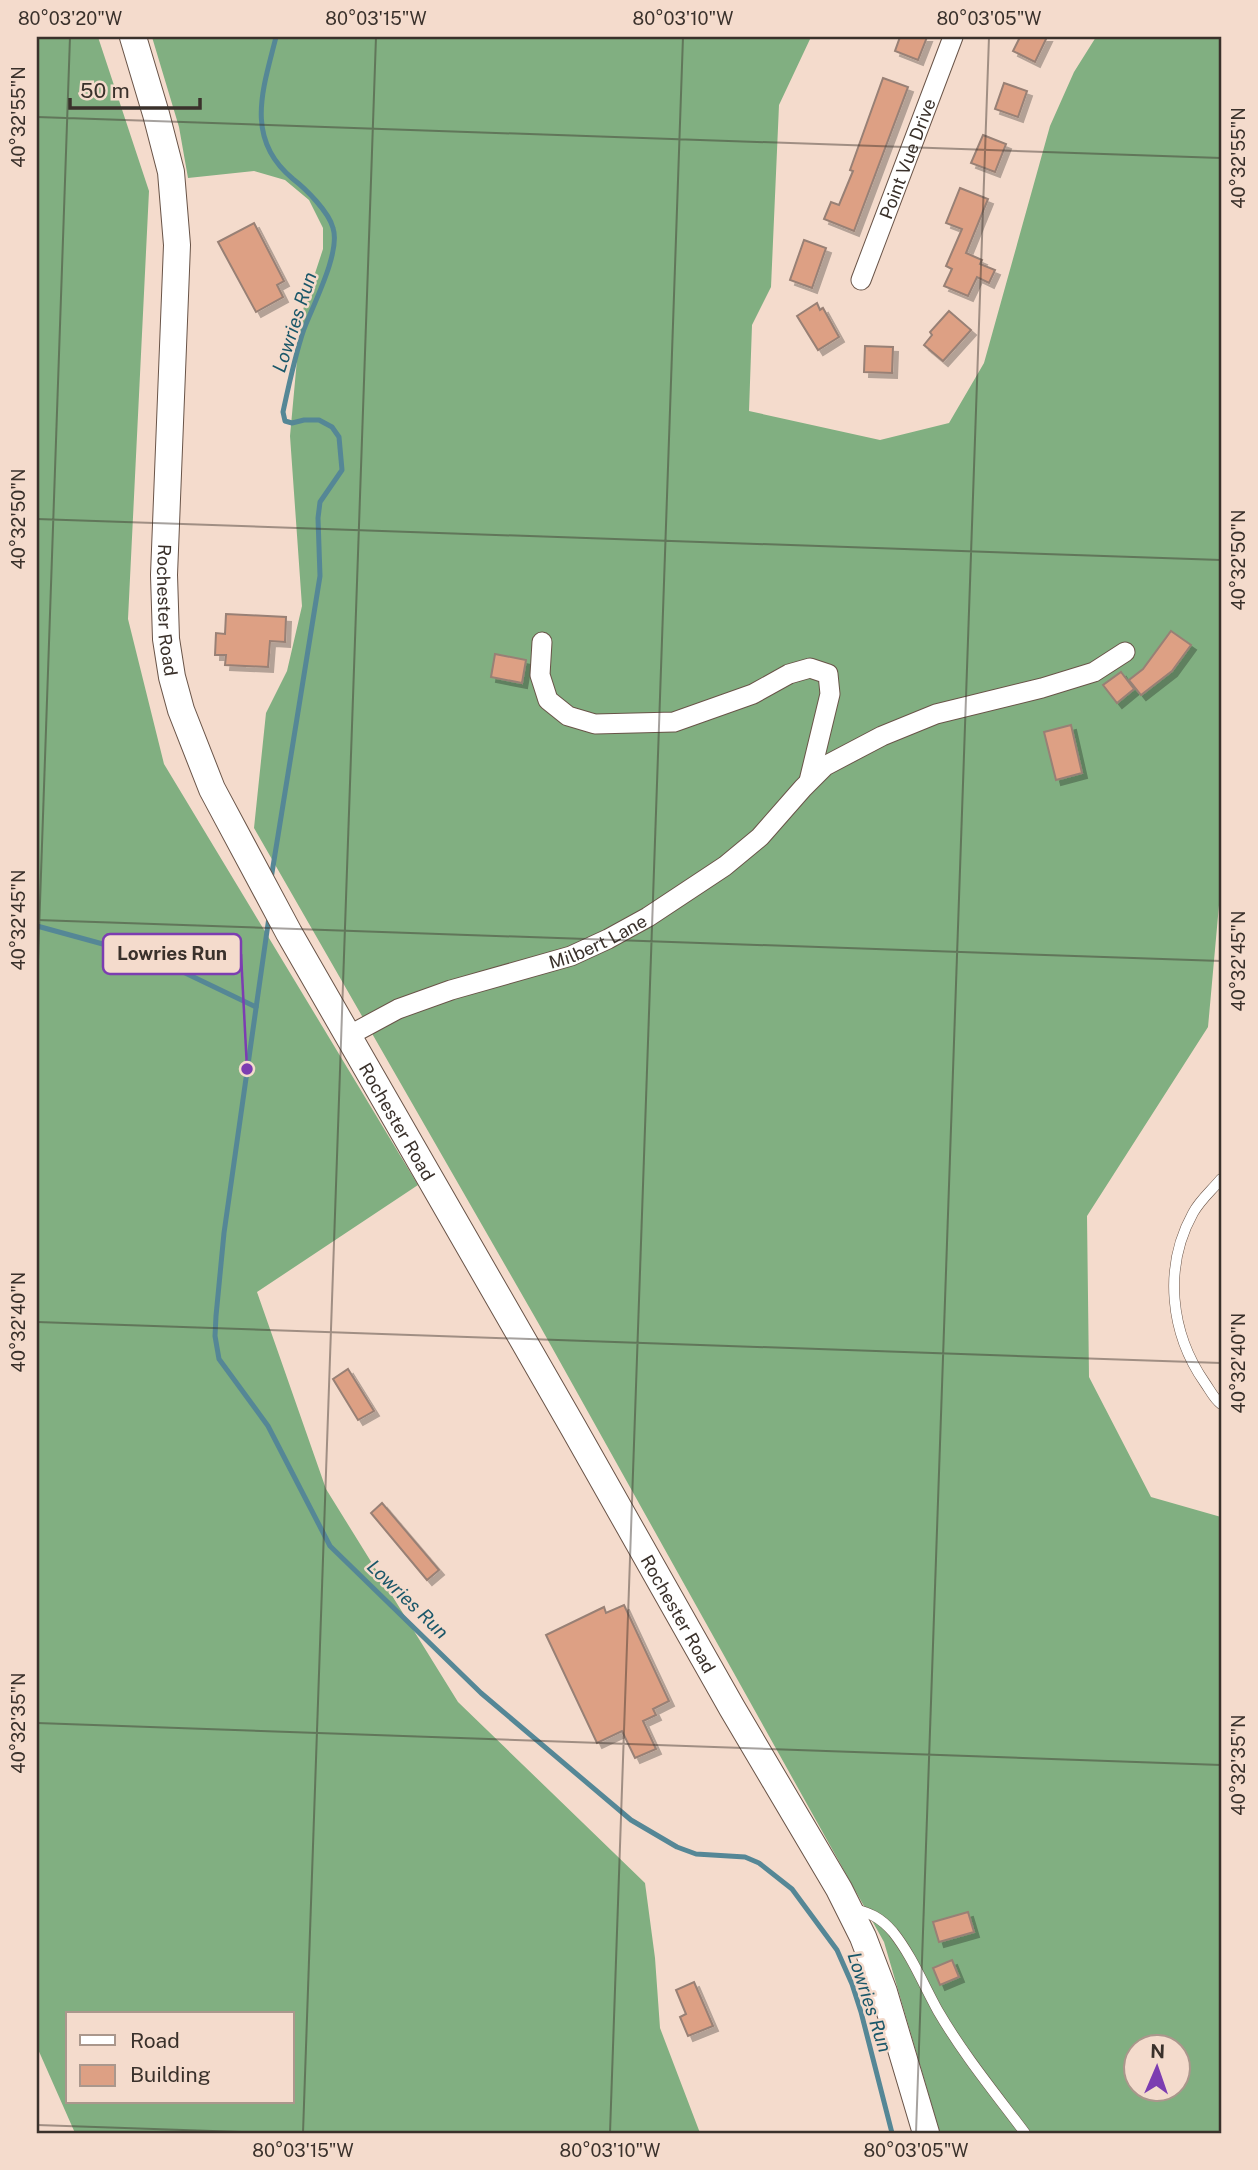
<svg xmlns="http://www.w3.org/2000/svg" width="1258" height="2170" font-family="'Public Sans',sans-serif">
<style>
.forest{fill:#81af81;fill-rule:evenodd}
.lines{fill:none;stroke-linecap:round;stroke-linejoin:round}
.stream{stroke:#558796;stroke-width:5}
.building{fill:#dda084;stroke:#988075;stroke-width:2;filter:url(#shadow)}
.lane-casing{stroke:#695448;stroke-width:11}
.street-casing{stroke:#695448;stroke-width:21}
.secondary-casing{stroke:#695448;stroke-width:28}
.lane{stroke:#fff;stroke-width:10}
.street{stroke:#fff;stroke-width:19}
.secondary{stroke:#fff;stroke-width:26}
.ticks{fill:none;stroke:#3a312b;stroke-width:2;stroke-opacity:0.45}
.labels{text-anchor:middle;dominant-baseline:central;stroke-width:5;stroke-linejoin:round;paint-order:stroke}
.street-label{font-size:18px;fill:#3a312b;stroke:#f4dbcc}
.water-label{font-size:19px;font-style:italic;fill:#1a5769;stroke:#f4dbcc}
.leader{fill:none;stroke:#7c3db1;stroke-width:2.5}
.callout-dot{fill:#7c3db1;stroke:#f4dbcc;stroke-width:2.5}
.callout{fill:#f4dbcc;stroke:#7c3db1;stroke-width:2.5}
.callout-label{font-size:19px;text-anchor:middle;font-weight:bold;fill:#3a312b}
.neatline{fill:none;stroke:#3a312b;stroke-width:2.5}
.ticks-label{font-size:18px;text-anchor:middle;fill:#3a312b}
</style>
<defs>
<filter id="shadow"><feDropShadow dx="5" dy="5" stdDeviation="0" flood-color="#0004"/></filter>
</defs>
<rect width="100%" height="100%" fill="#f4dbcc"/>
<!-- forest -->
<g class="forest">
<path d="M 37,37 L 98,37 L 149,191 L 128,619 L 164,764 L 418,1185 L 257,1292 L 326,1489 L 458,1702 L 645,1883 L 655,1958 L 660,2028 L 700,2133 L 75,2133 L 37,2047 ZM 68,2014 L 292,2014 L 292,2102 L 68,2102 Z"/>
<path d="M 152,37 L 811,37 L 779,105 L 771,287 L 752,325 L 749,411 L 880,440 L 949,423 L 984,363 L 1050,126 L 1074,72 L 1096,37 L 1221,37 L 1221,883 L 1208,1027 L 1087,1216 L 1089,1377 L 1151,1497 L 1221,1517 L 1221,2133 L 940,2133 L 884,1942 L 540,1326 L 254,828 L 266,713 L 287,671 L 302,606 L 290,436 L 301,316 L 323,249 L 323,228 L 309,200 L 285,180 L 254,171 L 188,178 L 179,127 ZM 1136,2048 L 1178,2048 L 1178,2090 L 1136,2090 Z"/>
</g>
<g class="lines">
<!-- stream -->
<g class="stream">
<path d="M 271,879 L 320,576 L 318,518 L 320,502 L 342,470 L 339,437 L 332,427 L 319,420 L 304,420 L 292,423 L 285,421 L 283,412 C 289,384 295,355 304,329 C 313,305 341,252 333,228 C 329,212 306,189 293,179 C 244,139 263,89 276,37"/>
<polyline points="269,917 224,1233 216,1316 215,1336 219,1359 268,1426 330,1546 481,1693 631,1820 677,1847 696,1854 745,1857 759,1863 792,1889 837,1950 852,1984 861,2012 892,2133"/>
<polyline points="37,926 154,958 256,1007"/>
</g>
</g>
<!-- building -->
<g class="building">
<polygon points="900,37 927,37 918,60 895,51"/>
<polygon points="1020,37 1047,37 1035,62 1013,51"/>
<polygon points="883,78 908,87 854,231 824,219 831,202 839,205 853,171 850,170"/>
<polygon points="1004,83 1027,91 1018,117 995,109"/>
<polygon points="983,135 1006,144 995,172 971,163"/>
<polygon points="960,188 988,199 966,253 982,260 980,264 995,270 989,283 977,277 968,296 944,286 952,269 946,266 962,229 946,223"/>
<polygon points="254,223 284,281 277,285 283,297 256,312 218,242"/>
<polygon points="804,240 826,248 812,288 790,280"/>
<polygon points="817,303 820,310 823,308 839,337 818,350 797,316"/>
<polygon points="949,311 971,330 943,361 924,345 932,335 930,332"/>
<polygon points="865,346 893,347 892,373 864,372"/>
<polygon points="226,614 286,617 285,642 270,641 268,667 225,665 226,655 215,655 216,633 225,634"/>
<polygon points="1171,631 1191,645 1172,671 1141,695 1129,680 1143,669"/>
<polygon points="495,654 526,660 522,683 491,677"/>
<polygon points="1121,672 1134,689 1117,703 1103,685"/>
<polygon points="1071,725 1082,773 1056,780 1044,732"/>
<polygon points="348,1369 374,1411 358,1420 333,1379"/>
<polygon points="382,1503 439,1570 427,1580 371,1513"/>
<polygon points="624,1605 669,1701 653,1709 656,1715 643,1721 656,1749 635,1758 622,1731 597,1743 546,1635 604,1607 606,1613"/>
<polygon points="968,1912 974,1932 939,1942 933,1922"/>
<polygon points="952,1960 959,1977 940,1985 933,1968"/>
<polygon points="694,1982 713,2026 688,2036 680,2017 686,2014 676,1990"/>
</g>
<g class="lines">
<!-- lane casing -->
<g class="lane-casing">
<g id="lane">
<path d="M 1221,1179 C 1212,1190 1200,1200 1193,1213 C 1163,1267 1170,1333 1205,1383 C 1210,1390 1214,1399 1221,1404"/>
<path d="M 852,1908 C 870,1913 880,1917 893,1932 C 912,1956 923,1984 938,2011 C 963,2054 995,2093 1025,2133"/>
</g>
</g>
<!-- street casing -->
<g class="street-casing">
<g id="street">
<path id="s1" d="M 861,280 L 953,37"/>
<polyline points="542,642 540,675 548,700 568,716 595,724 674,722 753,694 789,674 810,668 828,674 830,694 809,781"/>
<path id="s2" d="M 348,1036 L 398,1009 L 451,990 L 571,956 L 608,939 L 648,917 L 725,866 L 760,837 L 803,788 L 825,766 L 882,736 L 936,714 L 1042,688 L 1094,672 L 1125,652"/>
</g>
</g>
<!-- secondary casing -->
<g class="secondary-casing">
<g id="secondary">
<path id="s3" d="M 133,37 L 156,114 L 171,172 L 177,245 L 164,575 L 166,639 L 172,677 L 181,710 L 212,789 L 289,933 L 573,1427 L 732,1708 L 839,1889 L 863,1937 L 884,1992 L 926,2133"/>
</g>
</g>
<!-- lane -->
<use href="#lane" class="lane"/>
<!-- street -->
<use href="#street" class="street"/>
<!-- secondary -->
<use href="#secondary" class="secondary"/>
</g>
<!-- ticks -->
<path class="ticks" d="M 37,117 L 1221,158M 37,519 L 1221,560M 37,920 L 1221,961M 37,989 L 70,37M 37,1322 L 1221,1363M 37,1723 L 1221,1765M 37,2125 L 273,2133M 303,2133 L 376,37M 610,2133 L 683,37M 916,2133 L 989,37"/>
<g class="labels">
<!-- street labels -->
<g class="street-label">
<text stroke="none"><textPath href="#s1" startOffset="130">Point Vue Drive</textPath></text>
<text stroke="none"><textPath href="#s3" startOffset="579">Rochester Road</textPath></text>
<text stroke="none"><textPath href="#s2" startOffset="268">Milbert Lane</textPath></text>
<text stroke="none"><textPath href="#s3" startOffset="1146">Rochester Road</textPath></text>
<text stroke="none"><textPath href="#s3" startOffset="1713">Rochester Road</textPath></text>
</g>
<!-- water labels -->
<g class="water-label">
<text transform="translate(294 322) rotate(-72)">Lowries Run</text>
<text transform="translate(408 1599) rotate(44)">Lowries Run</text>
<text transform="translate(870 2002) rotate(72)">Lowries Run</text>
</g>
</g>
<!-- callouts -->
<path class="leader" d="M247 1069L241 954"/>
<circle class="callout-dot" cx="247" cy="1069" r="7"/>
<rect class="callout" x="103" y="934" width="138" height="40" rx="7"/>
<g class="callout-label">
<text x="172" y="960">Lowries Run</text>
</g>
<!-- border -->
<rect width="1258" height="2170" fill="none" stroke="#f4dbcc" stroke-width="77"/>
<!-- legend -->
<rect x="66" y="2012" width="228" height="91" fill="#f4dbcc" stroke="#aa978c" stroke-width="2"/>
<rect x="80" y="2035" width="35" height="10" fill="#ffffff" stroke="#aa978c" stroke-width="2"/>
<text x="130" y="2048" font-size="21" fill="#3a312b">Road</text>
<rect x="80" y="2065" width="35" height="21" fill="#dda084" stroke="#aa978c" stroke-width="2"/>
<text x="130" y="2082" font-size="21" fill="#3a312b">Building</text>
<!-- north arrow -->
<g transform="translate(1157 2068) rotate(2)"><circle r="33" fill="#f4dbcc" stroke="#aa978c" stroke-width="2"/>
<path d="M0-5L12 26L0 18L-12 26Z" fill="#7c3db1"/>
<text y="-10" font-size="19" font-weight="bold" text-anchor="middle" fill="#3a312b">N</text>
</g>
<!-- scale -->
<path d="M70 98v10h130v-10" fill="none" stroke="#3a312b" stroke-width="3.5"/>
<text x="80" y="98" font-size="21" fill="#3a312b" stroke="#f4dbcc" stroke-width="5" paint-order="stroke">50 m</text>
<rect x="38" y="38" width="1182" height="2094" class="neatline"/>
<g class="ticks-label">
<text x="70" y="25">80°03'20"W</text>
<text x="376" y="25">80°03'15"W</text>
<text x="683" y="25">80°03'10"W</text>
<text x="989" y="25">80°03'05"W</text>
<text transform="translate(19 117) rotate(-90)" y="6">40°32'55"N</text>
<text transform="translate(1239 158) rotate(-90)" y="6">40°32'55"N</text>
<text transform="translate(19 519) rotate(-90)" y="6">40°32'50"N</text>
<text transform="translate(1239 560) rotate(-90)" y="6">40°32'50"N</text>
<text transform="translate(19 920) rotate(-90)" y="6">40°32'45"N</text>
<text transform="translate(1239 961) rotate(-90)" y="6">40°32'45"N</text>
<text transform="translate(19 1322) rotate(-90)" y="6">40°32'40"N</text>
<text transform="translate(1239 1363) rotate(-90)" y="6">40°32'40"N</text>
<text transform="translate(19 1723) rotate(-90)" y="6">40°32'35"N</text>
<text transform="translate(1239 1765) rotate(-90)" y="6">40°32'35"N</text>
<text x="303" y="2157">80°03'15"W</text>
<text x="610" y="2157">80°03'10"W</text>
<text x="916" y="2157">80°03'05"W</text>
</g>
</svg>
